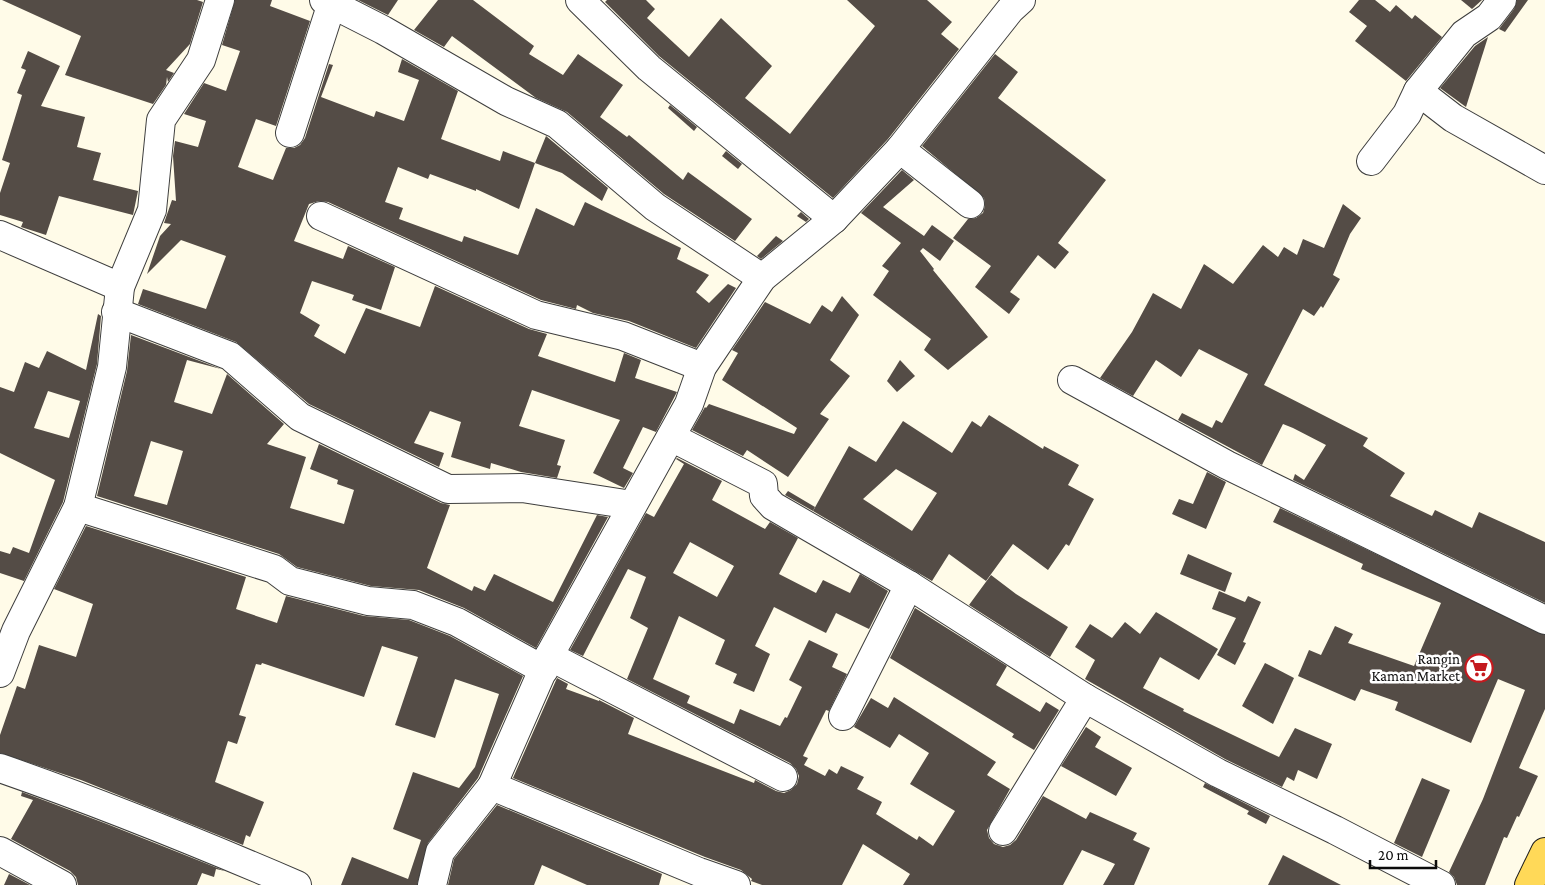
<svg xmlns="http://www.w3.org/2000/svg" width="1545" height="885" font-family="'Crimson Pro',serif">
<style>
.building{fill:#544c46;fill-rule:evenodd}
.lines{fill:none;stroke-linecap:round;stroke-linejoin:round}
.minor-casing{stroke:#3e3e3e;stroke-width:30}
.major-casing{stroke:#1c1c1c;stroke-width:30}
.minor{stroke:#fff;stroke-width:28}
.major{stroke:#ffd958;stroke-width:28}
.labels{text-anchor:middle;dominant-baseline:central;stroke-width:5;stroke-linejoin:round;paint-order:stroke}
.poi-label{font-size:15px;fill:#0b0b0b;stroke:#fff;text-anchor:end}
</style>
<rect width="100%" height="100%" fill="#fffbe8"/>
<!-- building -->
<g class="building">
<polygon points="2,0 197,0 203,2 190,44 166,70 174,73 168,82 167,77 166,85 153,104 65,75 81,36"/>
<polygon points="235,0 272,0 270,6 310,21 276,126 256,119 238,167 273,180 286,148 294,148 300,145 305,138 329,64 333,65 321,97 374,117 376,111 404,121 419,80 398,72 402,59 458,91 441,139 500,161 503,151 535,163 519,209 476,189 476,191 430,174 428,179 398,167 385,202 403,208 399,219 462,242 464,236 518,255 536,208 574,226 585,202 681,248 677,259 709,275 696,292 709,303 728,284 736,288 696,348 629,321 593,313 577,305 576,309 541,300 328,202 319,201 309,204 294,241 343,259 348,246 395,267 381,310 352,300 354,295 312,281 300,313 320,325 314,336 345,354 366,308 420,327 435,286 529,329 547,334 538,356 615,382 624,353 641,360 635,378 677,392 656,432 643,427 623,468 633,473 624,488 593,473 620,420 532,390 519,426 565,440 557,465 561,466 557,478 521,472 491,463 490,469 451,457 461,422 430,411 414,443 444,453 439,467 309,404 236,342 138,304 143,289 206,309 226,256 181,240 147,274 160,236 171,224 164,223 172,200 176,201 173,156 175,141 198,147 206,121 184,114 204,83 226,91 240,51 222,45"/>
<polygon points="358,0 398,0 388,15"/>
<polygon points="438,0 473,0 534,46 529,54 563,75 578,54 623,85 600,117 627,137 629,135 683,180 688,172 752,219 735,241 664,194 567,112 536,98 452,36 444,47 414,30"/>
<polygon points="607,0 646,0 655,9 647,18 689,57 721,18 772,66 745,98 790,134 875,26 847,0 927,0 952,22 941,34 959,49 888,139 833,198 659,56 605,2"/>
<polygon points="1359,0 1375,0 1390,12 1396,5 1412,19 1415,15 1442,37 1406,81 1355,41 1367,26 1349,12"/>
<polygon points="1461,0 1482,0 1472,9"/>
<polygon points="1517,0 1528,0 1505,32 1499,29 1514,9"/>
<polygon points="1488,37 1466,107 1440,88 1475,46"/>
<polygon points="28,51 60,66 41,106 85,117 77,147 101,153 93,180 138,191 133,215 59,196 46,235 21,227 23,222 0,215 0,193 10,163 2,160 22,95 17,93 26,70 21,68"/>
<polygon points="995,54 1018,72 998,98 1106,180 1058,243 1069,252 1055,269 1038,255 1010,292 1020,299 1009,314 975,287 991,266 953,238 968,219 976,218 983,213 985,206 984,198 922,146"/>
<polygon points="670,105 697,127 694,131 668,108"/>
<polygon points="546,136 608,188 602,201 562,173 535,163"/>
<polygon points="726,151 742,164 738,169 722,156"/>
<polygon points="902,170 914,180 883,207 924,236 932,225 954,241 940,261 923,248 920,251 934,269 933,270 988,337 948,370 924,350 931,339 873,295 889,271 882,266 901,243 861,213"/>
<polygon points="1343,204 1361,218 1350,234 1333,275 1340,279 1323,308 1321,306 1314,316 1303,309 1264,385 1368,438 1363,446 1405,473 1390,496 1432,516 1435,510 1472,528 1479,512 1545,542 1545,603 1293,480 1295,474 1304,480 1326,445 1293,428 1283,424 1262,465 1178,420 1182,413 1212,428 1216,420 1222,423 1248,374 1199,349 1181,377 1156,360 1133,396 1100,378 1132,332 1153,293 1181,309 1204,264 1233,284 1263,245 1278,257 1284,247 1297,255 1303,239 1324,248"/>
<polygon points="801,212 809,219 806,222 797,216"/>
<polygon points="776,236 783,241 761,259 757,256"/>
<polygon points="842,296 859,315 830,360 850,376 820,414 829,419 788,477 747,450 743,456 692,430 705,407 706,408 709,404 794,434 797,428 722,380 738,353 732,350 765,302 810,324 822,305 832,312"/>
<path d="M 98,314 L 101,316 L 97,364 L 63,502 L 24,581 L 0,573 L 0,551 L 10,554 L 13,547 L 29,553 L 55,480 L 0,453 L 0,387 L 14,392 L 25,362 L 39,368 L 47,351 L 86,370 ZM 48,391 L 80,401 L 69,438 L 34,428 Z"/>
<path d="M 131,335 L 221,369 L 187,360 L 174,402 L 212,414 L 227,374 L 284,424 L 267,444 L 306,457 L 290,508 L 344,524 L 354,490 L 337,484 L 338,480 L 310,469 L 319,444 L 441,503 L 450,505 L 427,568 L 472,591 L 474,586 L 485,591 L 494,574 L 553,602 L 597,515 L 608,517 L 536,648 L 464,608 L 419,590 L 371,586 L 297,567 L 279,554 L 97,496 L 127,371 ZM 151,441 L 183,451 L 167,505 L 134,496 Z"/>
<polygon points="900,360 915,376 897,392 887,381"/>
<path d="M 989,415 L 1043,449 L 1044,446 L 1079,465 L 1068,485 L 1094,499 L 1069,546 L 1066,544 L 1048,570 L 1013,544 L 986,581 L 949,554 L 932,581 L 813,511 L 849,446 L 876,462 L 903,421 L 952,453 L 972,421 L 981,427 ZM 896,469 L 937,493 L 912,531 L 863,499 Z"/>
<path d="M 677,458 L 722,481 L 712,500 L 765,529 L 770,522 L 798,538 L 779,574 L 816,593 L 823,580 L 850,593 L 860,574 L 888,591 L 869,629 L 836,613 L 826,633 L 774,607 L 755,646 L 770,654 L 754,692 L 733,683 L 737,674 L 715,664 L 725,640 L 679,616 L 653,679 L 690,696 L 687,703 L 734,724 L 740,709 L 780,726 L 785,717 L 787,718 L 802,687 L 789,680 L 809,640 L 838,654 L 832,667 L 847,674 L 829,711 L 826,710 L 803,756 L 808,758 L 804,765 L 825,776 L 829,769 L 837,774 L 841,766 L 864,777 L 857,789 L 882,802 L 876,814 L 917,840 L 919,836 L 933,846 L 955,811 L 910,784 L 929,753 L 899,734 L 890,748 L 854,727 L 871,698 L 888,708 L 894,697 L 996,762 L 987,775 L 1010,789 L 987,830 L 989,838 L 994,844 L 1003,847 L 1010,845 L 1016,840 L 1043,796 L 1086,819 L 1090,812 L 1137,833 L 1133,840 L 1150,848 L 1134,885 L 1103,885 L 1115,864 L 1082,850 L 1063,885 L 903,885 L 910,874 L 863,844 L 842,885 L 762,885 L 751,881 L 752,879 L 741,870 L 705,857 L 513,778 L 557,678 L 568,684 L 566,689 L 599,701 L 599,700 L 634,718 L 628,734 L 754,783 L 755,780 L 776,791 L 784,793 L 791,790 L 797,784 L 799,776 L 796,769 L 790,763 L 627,679 L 648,628 L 630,618 L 646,577 L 628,569 L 583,656 L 570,650 L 646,513 L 654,517 L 684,464 L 676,459 ZM 690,542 L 734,566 L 717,597 L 673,573 Z"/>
<polygon points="1207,472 1226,482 1206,529 1172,514 1179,499 1193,504"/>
<polygon points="788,491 815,507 813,511 785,495"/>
<polygon points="1280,508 1545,635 1545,709 1519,768 1538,776 1519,817 1517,816 1507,838 1504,837 1485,885 1457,885 1454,877 1449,872 1483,799 1525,690 1498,679 1471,743 1395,710 1398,702 1361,689 1355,701 1298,676 1309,650 1321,655 1335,626 1353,634 1348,643 1414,666 1441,603 1361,569 1363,564 1273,522"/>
<polygon points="86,526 246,577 236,609 277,623 286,596 364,616 409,620 450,636 523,676 478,778 428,843 417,885 341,885 352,857 408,879 421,840 393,829 413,772 459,788 475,767 499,694 455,679 435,738 395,725 418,657 382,646 364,697 262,663 261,665 256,664 239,715 246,717 237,744 228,741 215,782 264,802 250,837 246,835 243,845 81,780 0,753 0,735 17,686 25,689 39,645 76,657 93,604 54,589"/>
<polygon points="1188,554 1232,573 1225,592 1180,574"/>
<polygon points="991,575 1016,594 1068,627 1050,657 969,605"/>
<polygon points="1219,591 1245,602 1248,596 1261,602 1243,642 1246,643 1235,665 1217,655 1236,618 1212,609"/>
<polygon points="915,608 1007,666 996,685 1040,712 1046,702 1059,710 1034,750 1012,737 1014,734 890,658"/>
<polygon points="1156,612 1218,649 1199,680 1160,657 1143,688 1184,709 1183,711 1279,757 1295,728 1332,744 1317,779 1298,770 1294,781 1287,777 1282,787 1225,759 1085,679 1095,660 1075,647 1090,624 1112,638 1125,622 1140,634"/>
<polygon points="1265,663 1294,678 1273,724 1242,706"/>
<polygon points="1086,727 1101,737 1095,747 1132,768 1116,796 1061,766"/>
<polygon points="1422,778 1450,790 1422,857 1394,843"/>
<polygon points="1205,783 1270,816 1266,824 1247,814 1249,811 1203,787"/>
<polygon points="22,792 107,824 225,871 216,869 214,877 202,873 197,885 78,885 76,877 70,871 11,839 33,800 21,796"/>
<polygon points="497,805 662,874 659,885 587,885 542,865 534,885 448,885 454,859"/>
<polygon points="1283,855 1341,885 1268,885"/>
<polygon points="9,874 30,885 4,885"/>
</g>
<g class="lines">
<!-- minor casing -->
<g class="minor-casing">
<g id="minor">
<polyline points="324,0 383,30 506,101 557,124 655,207 762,278"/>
<polyline points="580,0 649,68 834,219"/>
<polyline points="1418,91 1453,118 1545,170"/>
<polyline points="290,133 332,3"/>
<polyline points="900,149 970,204"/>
<polyline points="1371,161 1407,114 1418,91 1464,34 1489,17 1502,0"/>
<polyline points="321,216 536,315 623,336 702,367"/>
<polyline points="0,235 120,287"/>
<polyline points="116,312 230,356 300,417 448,489 522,488 632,505"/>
<polyline points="1072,380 1227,465 1545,620"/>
<polyline points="671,437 763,484 764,496 773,506 909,585 1085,698 1218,773 1335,830 1441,885"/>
<polyline points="78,507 274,569 290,581 368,601 413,605 457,622 544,670"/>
<polyline points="549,656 783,777"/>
<polyline points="0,673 16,631 78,507 112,367 120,287 152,210 161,120 201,60 220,0"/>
<polyline points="843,716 909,585"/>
<path d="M 0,768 C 101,803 199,843 297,885"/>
<polyline points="492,786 699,872 736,885"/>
<polyline points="1003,831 1085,698"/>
<polyline points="0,851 62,885"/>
<polyline points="432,885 440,852 492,786 549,656 689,404 702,367 762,278 834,219 900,149 1010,10 1021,0"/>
</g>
</g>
<!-- major casing -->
<g class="major-casing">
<polyline id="major" points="1529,885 1545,852"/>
</g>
<!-- minor -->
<use href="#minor" class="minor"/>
<!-- major -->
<use href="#major" class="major"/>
</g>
<!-- icons -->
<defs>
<g id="supermarket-ring" transform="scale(1.4375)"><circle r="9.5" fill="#fff" stroke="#c4191e" stroke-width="1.5"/><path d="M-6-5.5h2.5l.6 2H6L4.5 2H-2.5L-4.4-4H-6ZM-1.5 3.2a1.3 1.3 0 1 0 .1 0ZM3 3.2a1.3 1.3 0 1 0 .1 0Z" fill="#c4191e"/></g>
</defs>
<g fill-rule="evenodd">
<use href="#supermarket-ring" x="1479" y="668"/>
</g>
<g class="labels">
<!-- poi labels -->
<g class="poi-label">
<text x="1460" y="659">Rangin<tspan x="1460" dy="17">Kaman Market</tspan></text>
</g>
</g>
<!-- scale -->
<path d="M1370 860v8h66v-8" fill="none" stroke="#0b0b0b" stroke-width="2.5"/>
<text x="1378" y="860" font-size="15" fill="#0b0b0b" stroke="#ffffff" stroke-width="4" paint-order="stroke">20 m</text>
</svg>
